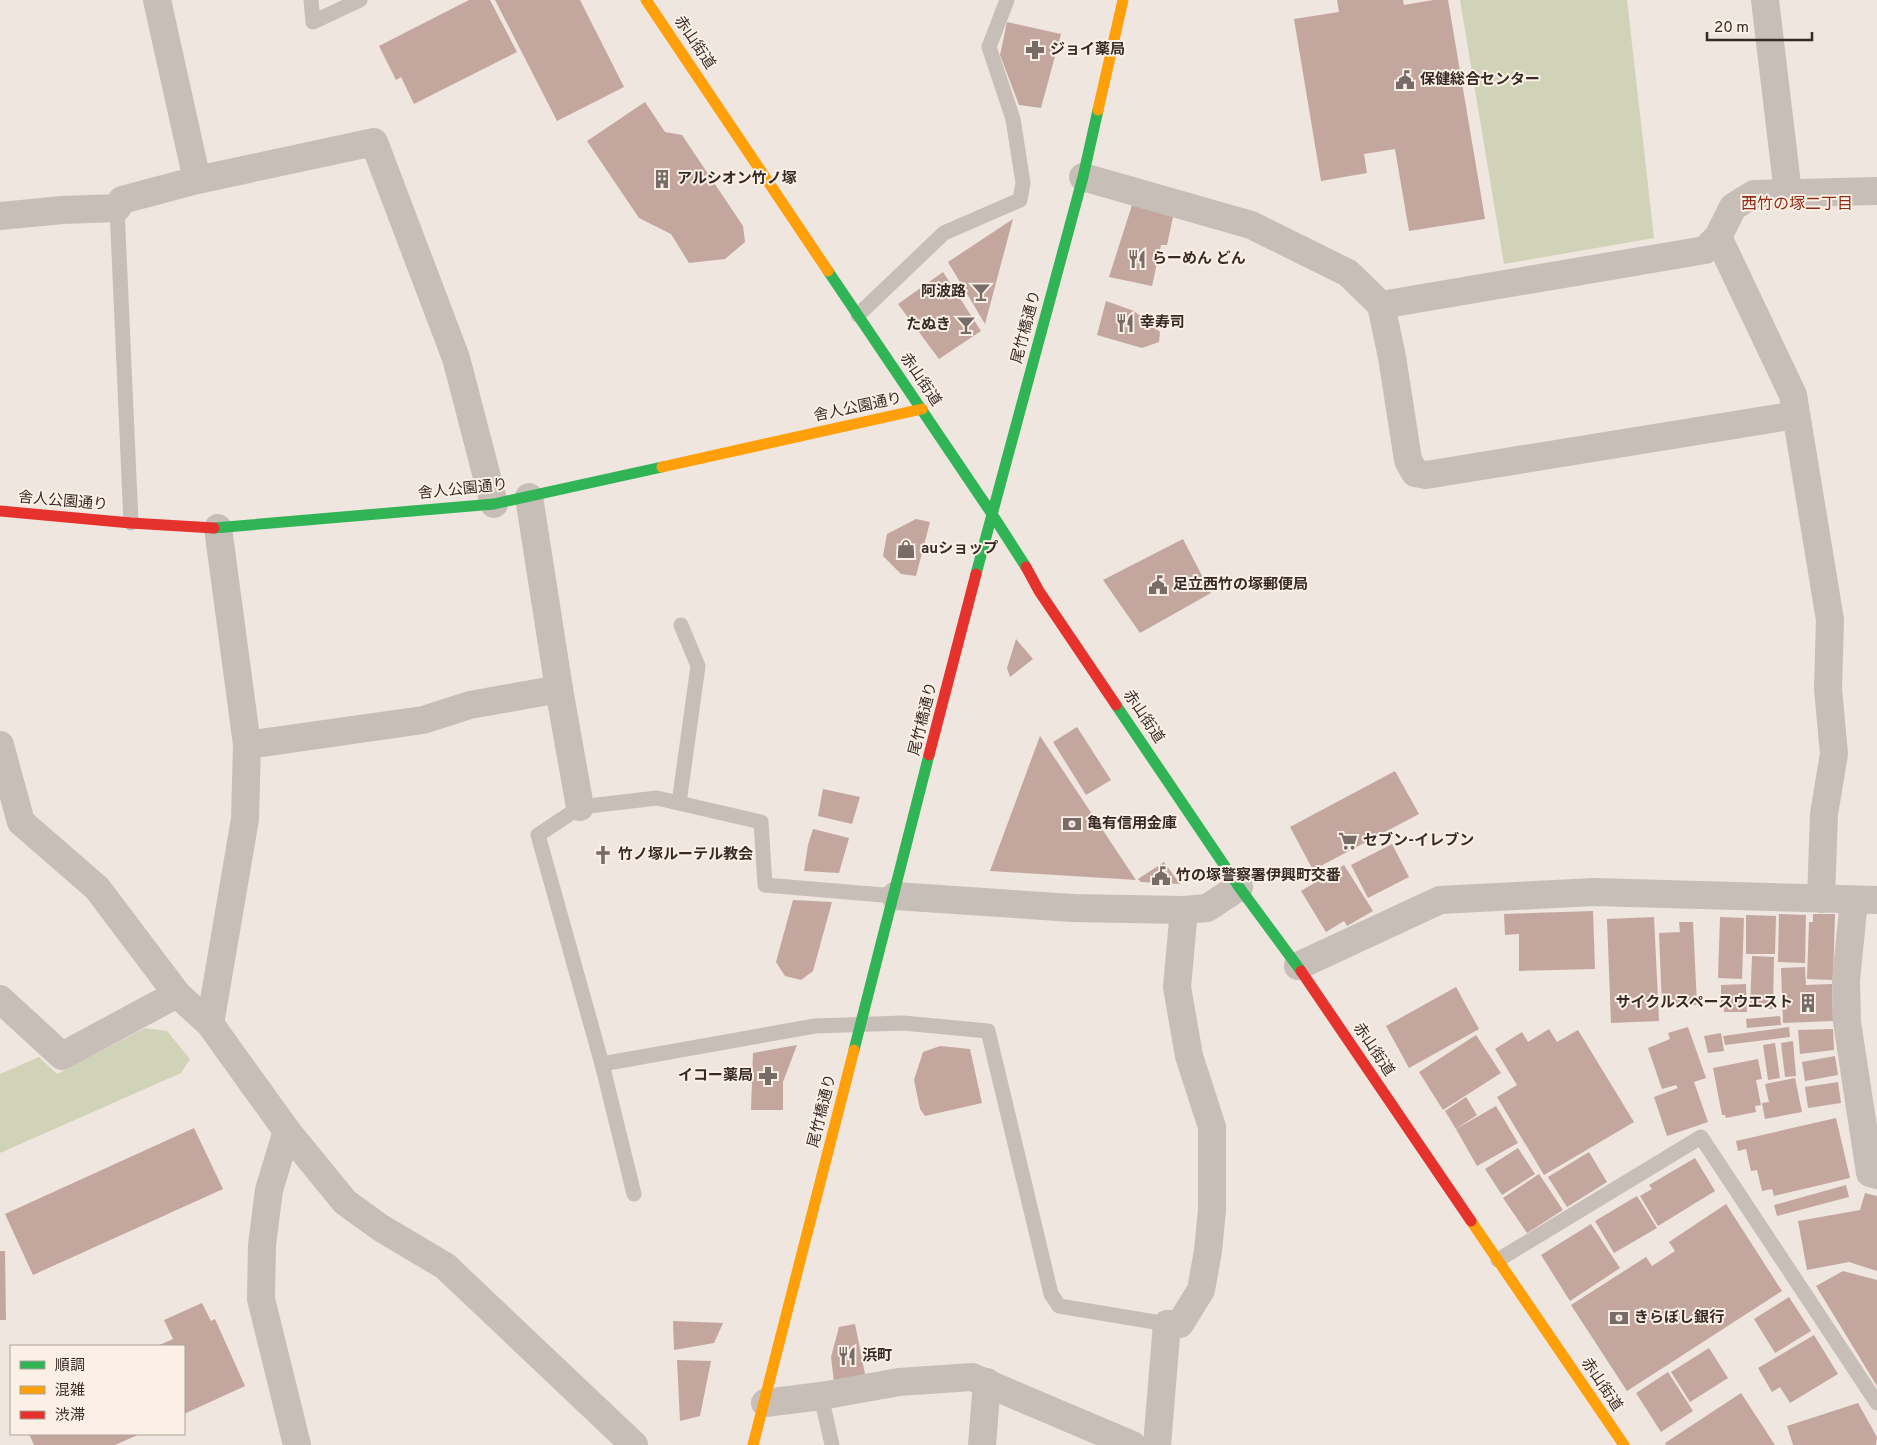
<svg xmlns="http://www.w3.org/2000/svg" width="1877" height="1445" font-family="Overpass,'Noto Sans JP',sans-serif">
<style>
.green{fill:#d0d3b7}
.building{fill:#c3a79f}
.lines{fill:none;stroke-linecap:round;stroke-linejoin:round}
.lane{stroke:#c7beb8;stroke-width:15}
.street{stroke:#c7beb8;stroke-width:28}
.fast{stroke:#30b455;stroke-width:11}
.slow{stroke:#ff9f0a;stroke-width:11}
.jam{stroke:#e5322d;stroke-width:11}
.labels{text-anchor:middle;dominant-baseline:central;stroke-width:4;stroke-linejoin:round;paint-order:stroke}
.street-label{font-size:15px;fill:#372a26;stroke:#fbf0e5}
.poi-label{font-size:15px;font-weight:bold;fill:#372a26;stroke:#fbf0e5;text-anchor:start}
.neighbourhood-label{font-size:16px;fill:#8e2c18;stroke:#fbf0e5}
</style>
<rect width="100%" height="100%" fill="#eee6df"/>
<!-- green -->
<g class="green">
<polygon points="1460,0 1627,0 1654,238 1504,264"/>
<polygon points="145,1028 167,1031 190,1059 181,1073 0,1153 0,1074 39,1057 57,1074"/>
</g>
<!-- building -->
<g class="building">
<polygon points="469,0 490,0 517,52 414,104 401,77 396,80 379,46"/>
<polygon points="495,0 580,0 624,87 557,121"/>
<polygon points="1337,0 1403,0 1404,5 1433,0 1448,0 1485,219 1409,231 1395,149 1364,154 1367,173 1321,181 1294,19 1339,12"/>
<polygon points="1007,22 1061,34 1041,108 1019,105 1000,55"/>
<polygon points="645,102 665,132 682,135 743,226 745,242 725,259 689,263 671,234 639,218 587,141"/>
<polygon points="1132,205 1173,217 1167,245 1161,245 1152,286 1109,277"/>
<polygon points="1013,219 985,324 948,262"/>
<polygon points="943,272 981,331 939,359 898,304"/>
<polygon points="1106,301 1134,311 1160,332 1159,342 1142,348 1097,335"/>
<polygon points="916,519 930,522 916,576 901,574 883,556 887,534"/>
<polygon points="1183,539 1211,593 1140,633 1103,580"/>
<polygon points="1016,639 1033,659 1010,677 1007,668"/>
<polygon points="1077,727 1111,780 1086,795 1053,742"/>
<polygon points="1040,736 1136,880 990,871"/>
<polygon points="1395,771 1419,814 1313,870 1290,827"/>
<polygon points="823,789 860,797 852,824 818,816"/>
<polygon points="813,829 849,838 839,873 804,871 808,845"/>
<polygon points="1392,844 1409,877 1368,898 1351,865"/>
<polygon points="1164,862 1180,884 1141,882 1138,879"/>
<polygon points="1344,865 1373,911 1347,926 1344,921 1326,932 1301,891"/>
<polygon points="793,900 832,902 813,971 801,980 785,976 776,962"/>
<polygon points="1593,911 1595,969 1519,971 1519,934 1505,935 1504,914"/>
<polygon points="1779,914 1806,915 1805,963 1778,962"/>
<polygon points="1813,914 1835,914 1833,980 1807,979 1809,922 1813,922"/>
<polygon points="1746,915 1776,916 1775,954 1746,954"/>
<polygon points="1654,917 1659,1021 1611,1023 1607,919"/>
<polygon points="1720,917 1744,918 1742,979 1718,978"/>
<polygon points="1679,922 1693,922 1697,1005 1662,1006 1659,933 1680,932"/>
<polygon points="1752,956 1774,957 1773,1009 1750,1008"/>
<polygon points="1805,967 1806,985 1832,984 1833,1021 1783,1023 1781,968"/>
<polygon points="1746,984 1747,1012 1724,1012 1724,1008 1721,1008 1721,985"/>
<polygon points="1456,987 1479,1029 1409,1068 1386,1026"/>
<polygon points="1780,1016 1781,1025 1747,1028 1746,1019"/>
<polygon points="1688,1027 1706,1078 1694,1082 1708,1122 1667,1136 1654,1097 1678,1088 1676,1085 1662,1089 1648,1048 1670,1039 1668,1033"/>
<polygon points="1789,1027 1790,1037 1725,1045 1723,1036"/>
<polygon points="1549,1029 1557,1042 1578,1030 1634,1122 1544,1175 1497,1097 1517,1085 1495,1049 1522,1032 1528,1042"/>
<polygon points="1833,1029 1834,1050 1800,1054 1798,1030"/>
<polygon points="1721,1033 1724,1051 1708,1053 1704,1036"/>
<polygon points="1476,1035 1501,1073 1443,1110 1419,1072"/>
<polygon points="1793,1041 1796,1076 1785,1077 1781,1043"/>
<polygon points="1775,1043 1780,1078 1768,1080 1763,1045"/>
<polygon points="797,1045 783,1082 783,1110 751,1110 753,1053"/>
<polygon points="940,1046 970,1049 982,1103 925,1116 920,1109 914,1080 923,1052"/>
<polygon points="1835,1056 1838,1075 1805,1081 1802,1062"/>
<polygon points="1758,1059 1762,1079 1756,1080 1761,1105 1755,1106 1756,1112 1726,1118 1725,1115 1722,1115 1713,1068"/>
<polygon points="1795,1078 1802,1112 1765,1119 1762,1103 1769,1102 1765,1084"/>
<polygon points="1838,1082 1841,1103 1808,1108 1805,1087"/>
<polygon points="1466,1097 1477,1115 1456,1129 1445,1111"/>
<polygon points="1496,1106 1518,1143 1477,1166 1456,1129"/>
<polygon points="1836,1118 1850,1178 1774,1196 1772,1189 1762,1191 1757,1170 1751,1171 1746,1149 1738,1151 1736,1141"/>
<polygon points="194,1128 223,1189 33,1275 5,1214"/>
<polygon points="1518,1148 1535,1174 1502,1195 1485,1169"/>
<polygon points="1589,1152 1607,1182 1567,1207 1548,1177"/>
<polygon points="1695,1158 1715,1191 1658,1226 1640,1196 1652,1189 1649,1185"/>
<polygon points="1539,1174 1563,1210 1527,1233 1503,1198"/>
<polygon points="1846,1185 1849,1197 1777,1216 1774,1205"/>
<polygon points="1865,1193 1877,1196 1877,1271 1849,1262 1807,1270 1798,1221 1860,1210"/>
<polygon points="1637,1196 1657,1228 1614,1253 1595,1221"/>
<polygon points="1726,1204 1782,1291 1627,1391 1571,1305 1646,1257 1652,1266 1675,1251 1669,1242"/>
<polygon points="1591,1224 1620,1268 1570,1301 1541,1255"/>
<polygon points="0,1251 5,1251 6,1320 0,1320"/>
<polygon points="1843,1271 1877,1280 1877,1386 1816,1286"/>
<polygon points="1789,1297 1811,1331 1775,1353 1754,1319"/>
<polygon points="202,1303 211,1321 215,1319 245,1386 184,1414 184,1346 157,1346 173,1339 164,1320"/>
<polygon points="673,1321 723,1323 714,1343 674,1350"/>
<polygon points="855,1324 865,1374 834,1382 831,1357 839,1327"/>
<polygon points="1814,1335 1838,1374 1790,1403 1780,1387 1772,1392 1758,1368"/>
<polygon points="1709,1348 1728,1378 1690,1402 1671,1372"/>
<polygon points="677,1360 711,1361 700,1416 680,1421"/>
<polygon points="1668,1372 1693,1411 1661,1432 1636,1393"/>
<polygon points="1741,1393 1775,1445 1666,1445 1665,1443"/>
<polygon points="1858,1403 1877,1437 1876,1445 1793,1445 1787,1426"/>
<polygon points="29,1434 140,1434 115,1445 34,1445"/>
</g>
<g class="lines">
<!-- lane -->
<g class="lane">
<polyline points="311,0 313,22 360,0"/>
<polyline points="117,208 131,523"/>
<polyline points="858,315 944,233 1020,200 1023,183 1013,119 989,47 1007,0"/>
<polyline points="679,803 698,666 681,625"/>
<polyline points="602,1064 815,1026 903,1023 988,1031 1051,1294 1059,1306 1167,1324"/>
<polyline points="634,1194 602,1064 538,835 580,807 657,798 761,822 765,885 895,896"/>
<polyline points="1498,1260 1701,1137 1877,1403"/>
<polyline points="821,1396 832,1445"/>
</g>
<!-- street -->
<g class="street">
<polyline points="157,0 197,180"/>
<polyline points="1765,0 1788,193"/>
<polyline points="1083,177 1251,225 1348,273 1381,305 1705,250 1718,237 1733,207 1754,194 1877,191"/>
<polyline points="0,216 62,210 117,208 122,200 197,180 374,142 456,358 494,504"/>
<polyline points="1718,237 1793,395 1830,620 1828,689 1834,754 1824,814 1821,899"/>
<polyline points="1381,305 1392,357 1408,460 1415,473 1426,475 1796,415"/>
<polyline points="529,497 559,689 580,807"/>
<polyline points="0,745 21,822 97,888 177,994 210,1024 287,1131 345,1202 381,1228 445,1266 634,1445"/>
<polyline points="247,745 423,720 470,705 559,689"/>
<polyline points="895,896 1073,908 1184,910 1207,908 1239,887"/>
<polyline points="1854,900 1846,980 1847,1022 1870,1173 1877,1175"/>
<polyline points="1298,966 1440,900 1594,892 1877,900"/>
<polyline points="0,999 62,1056 177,994"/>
<polyline points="210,1024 245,819 247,745 218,528"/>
<polyline points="287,1131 269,1190 262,1245 261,1299 297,1445"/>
<polyline points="765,1403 821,1396 899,1382 972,1377 1132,1445"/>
<polyline points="982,1445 987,1382"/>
<polyline points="1157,1445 1167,1324 1180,1324 1201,1290 1208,1251 1212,1210 1212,1127 1189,1056 1177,987 1184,910"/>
</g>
<!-- fast -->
<g class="fast">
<polyline points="828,271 992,514 1026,567"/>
<polyline points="214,528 494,504 662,467"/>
<polyline points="976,574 1083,177 1098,110"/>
<polyline points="1116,705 1239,887 1301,971"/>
<polyline points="854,1050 929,755"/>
</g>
<!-- slow -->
<g class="slow">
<polyline points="646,0 828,271"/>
<polyline points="1098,110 1123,0"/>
<polyline points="662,467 922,409"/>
<polyline points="1471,1221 1624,1445"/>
<polyline points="753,1445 854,1050"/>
</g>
<!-- jam -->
<g class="jam">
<polyline points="0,511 131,523 214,528"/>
<polyline points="1026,567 1039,591 1116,705"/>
<polyline points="929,755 976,574"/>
<polyline points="1301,971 1471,1221"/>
</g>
</g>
<!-- icons -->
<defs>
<g id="pharmacy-bare" transform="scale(1.5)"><path d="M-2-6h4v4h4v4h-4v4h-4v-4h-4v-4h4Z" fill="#776c67" stroke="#fbf0e5" stroke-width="2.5" paint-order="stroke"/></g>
<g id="civic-bare" transform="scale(1.5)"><path d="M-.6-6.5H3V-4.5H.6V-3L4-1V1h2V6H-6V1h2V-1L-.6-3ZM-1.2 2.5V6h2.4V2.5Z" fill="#776c67" stroke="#fbf0e5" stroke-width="2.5" paint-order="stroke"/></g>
<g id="building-bare" transform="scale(1.5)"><path d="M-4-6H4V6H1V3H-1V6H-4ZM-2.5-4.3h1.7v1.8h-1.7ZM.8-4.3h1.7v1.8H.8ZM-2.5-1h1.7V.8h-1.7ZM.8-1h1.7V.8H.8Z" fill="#776c67" stroke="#fbf0e5" stroke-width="2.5" paint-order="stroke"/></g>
<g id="restaurant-bare" transform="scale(1.5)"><path d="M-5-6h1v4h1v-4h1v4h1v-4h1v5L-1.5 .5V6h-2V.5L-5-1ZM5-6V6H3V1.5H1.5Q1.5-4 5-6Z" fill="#776c67" stroke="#fbf0e5" stroke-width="2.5" paint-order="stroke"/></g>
<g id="bar-bare" transform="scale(1.5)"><path d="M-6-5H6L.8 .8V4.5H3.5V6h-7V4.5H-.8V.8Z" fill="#776c67" stroke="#fbf0e5" stroke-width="2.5" paint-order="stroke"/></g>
<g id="shop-bare" transform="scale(1.5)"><path d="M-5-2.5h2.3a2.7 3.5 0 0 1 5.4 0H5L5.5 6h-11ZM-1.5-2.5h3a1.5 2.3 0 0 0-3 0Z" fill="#776c67" stroke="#fbf0e5" stroke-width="2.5" paint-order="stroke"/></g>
<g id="bank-bare" transform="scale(1.5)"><path d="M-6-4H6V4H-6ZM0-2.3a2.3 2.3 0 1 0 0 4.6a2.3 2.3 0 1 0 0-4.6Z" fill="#776c67" stroke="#fbf0e5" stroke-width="2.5" paint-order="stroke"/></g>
<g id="supermarket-bare" transform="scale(1.5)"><path d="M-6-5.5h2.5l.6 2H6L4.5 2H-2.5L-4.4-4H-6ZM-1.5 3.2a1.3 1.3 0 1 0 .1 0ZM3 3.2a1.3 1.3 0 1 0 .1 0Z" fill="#776c67" stroke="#fbf0e5" stroke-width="2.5" paint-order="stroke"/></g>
<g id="church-bare" transform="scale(1.5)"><path d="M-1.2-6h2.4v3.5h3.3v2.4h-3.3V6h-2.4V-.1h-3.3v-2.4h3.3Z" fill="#776c67" stroke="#fbf0e5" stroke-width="2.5" paint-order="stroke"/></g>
</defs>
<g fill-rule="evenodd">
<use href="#pharmacy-bare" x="1035" y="50"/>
<use href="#civic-bare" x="1405" y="80"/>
<use href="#building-bare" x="662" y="179"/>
<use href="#restaurant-bare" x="1137" y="259"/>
<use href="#bar-bare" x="981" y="292"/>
<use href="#restaurant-bare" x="1125" y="323"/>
<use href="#bar-bare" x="966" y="325"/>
<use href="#shop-bare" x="906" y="549"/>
<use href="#civic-bare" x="1158" y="585"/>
<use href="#bank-bare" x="1072" y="824"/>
<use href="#supermarket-bare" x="1348" y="841"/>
<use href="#church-bare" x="603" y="855"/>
<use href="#civic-bare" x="1161" y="876"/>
<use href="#building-bare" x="1808" y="1003"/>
<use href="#pharmacy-bare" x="768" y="1076"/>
<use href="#bank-bare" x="1619" y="1318"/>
<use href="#restaurant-bare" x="847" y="1356"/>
</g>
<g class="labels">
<!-- street labels -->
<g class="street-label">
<text transform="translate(694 43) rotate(56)">赤山街道</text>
<text transform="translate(1027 327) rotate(-75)">尾竹橋通り</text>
<text transform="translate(920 380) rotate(56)">赤山街道</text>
<text transform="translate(858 408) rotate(-12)">舎人公園通り</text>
<text transform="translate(463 490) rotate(-6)">舎人公園通り</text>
<text transform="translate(63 502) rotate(5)">舎人公園通り</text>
<text transform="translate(1143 717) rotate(56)">赤山街道</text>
<text transform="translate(924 719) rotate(-76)">尾竹橋通り</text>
<text transform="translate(1373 1050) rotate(56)">赤山街道</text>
<text transform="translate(823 1111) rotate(-76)">尾竹橋通り</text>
<text transform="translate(1601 1385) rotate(56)">赤山街道</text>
</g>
<!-- poi labels -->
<g class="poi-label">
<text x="1050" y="50">ジョイ薬局</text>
<text x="1420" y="80">保健総合センター</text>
<text x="677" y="179">アルシオン竹ノ塚</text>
<text x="1152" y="259">らーめん どん</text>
<text x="966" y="292" text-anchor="end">阿波路</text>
<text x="1140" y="323">幸寿司</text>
<text x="951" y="325" text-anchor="end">たぬき</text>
<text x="921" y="549">auショップ</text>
<text x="1173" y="585">足立西竹の塚郵便局</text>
<text x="1087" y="824">亀有信用金庫</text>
<text x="1363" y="841">セブン-イレブン</text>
<text x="618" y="855">竹ノ塚ルーテル教会</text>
<text x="1176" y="876">竹の塚警察署伊興町交番</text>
<text x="1793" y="1003" text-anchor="end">サイクルスペースウエスト</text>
<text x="753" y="1076" text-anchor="end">イコー薬局</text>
<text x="1634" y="1318">きらぼし銀行</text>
<text x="862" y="1356">浜町</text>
</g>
<!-- neighbourhood labels -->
<g class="neighbourhood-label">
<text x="1797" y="205">西竹の塚二丁目</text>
</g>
</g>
<!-- legend -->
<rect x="10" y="1345" width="175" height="90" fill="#fbf0e5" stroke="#ada199"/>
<rect x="20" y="1361" width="25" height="8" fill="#30b455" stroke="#ada199"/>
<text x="55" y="1370" font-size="15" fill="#372a26">順調</text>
<rect x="20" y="1386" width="25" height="8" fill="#ff9f0a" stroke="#ada199"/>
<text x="55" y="1395" font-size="15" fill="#372a26">混雑</text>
<rect x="20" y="1411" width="25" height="8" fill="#e5322d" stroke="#ada199"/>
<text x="55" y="1420" font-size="15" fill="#372a26">渋滞</text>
<!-- scale -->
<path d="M1707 32v8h105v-8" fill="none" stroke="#372a26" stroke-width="2.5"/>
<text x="1714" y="32" font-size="15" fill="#372a26" stroke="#fbf0e5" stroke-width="4" paint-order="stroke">20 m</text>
</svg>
